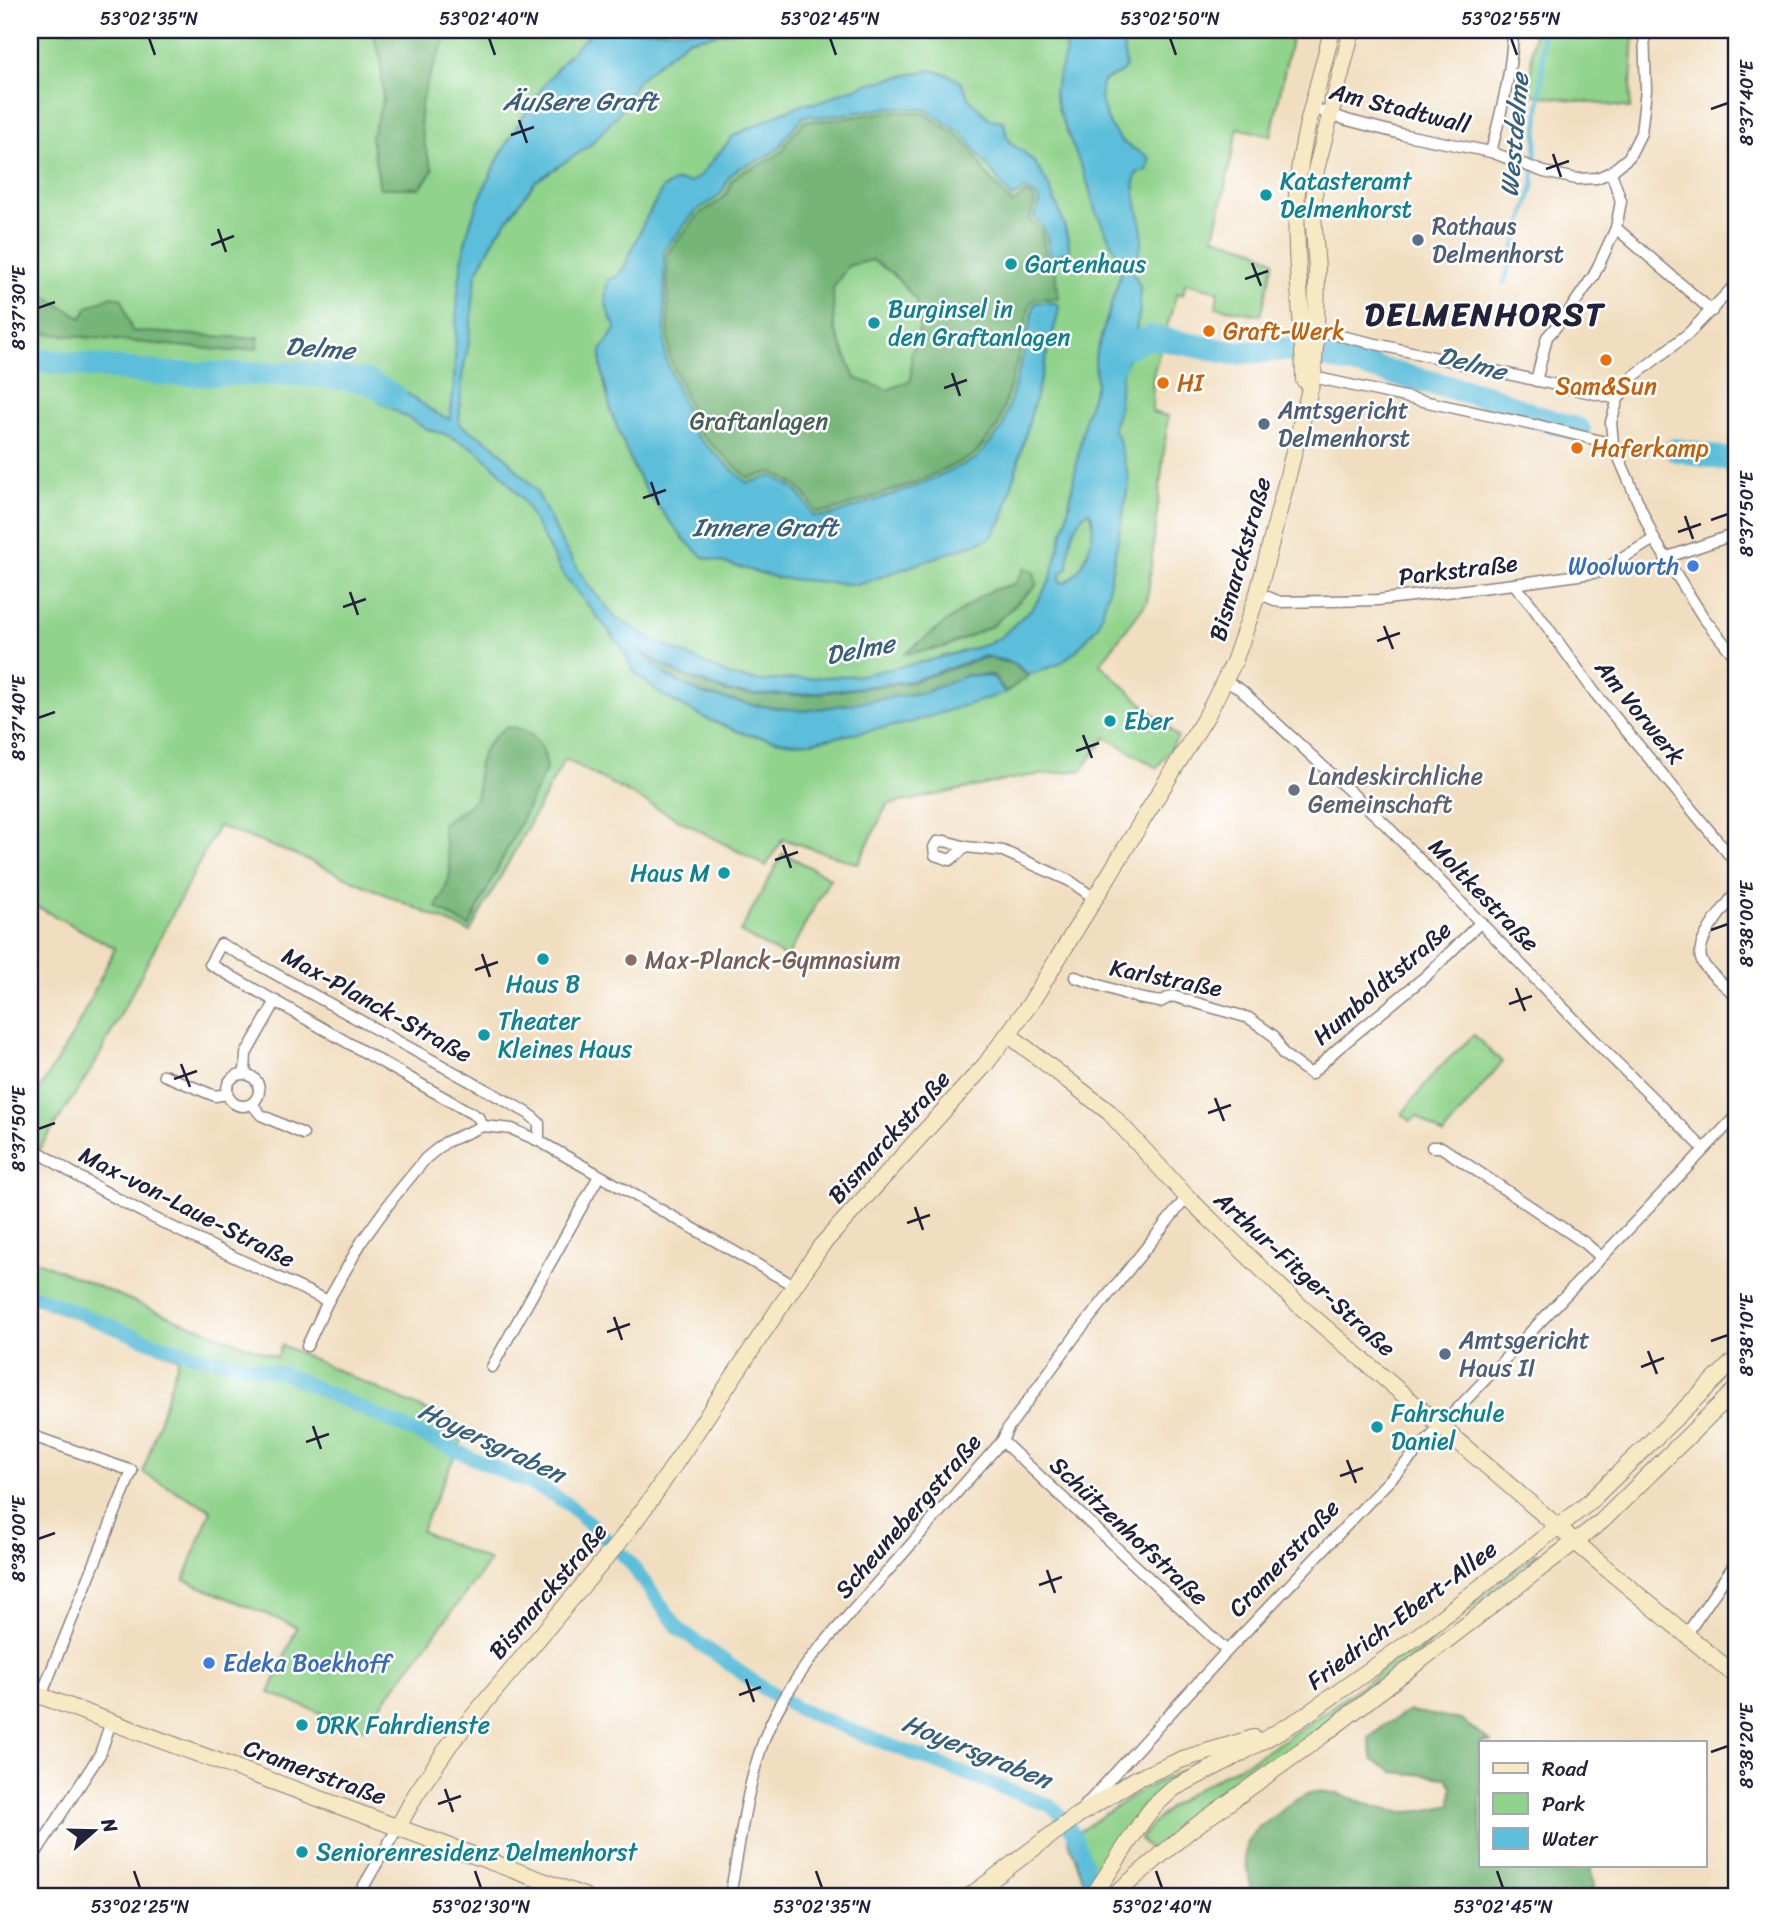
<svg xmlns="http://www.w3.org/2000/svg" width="1766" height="1926" font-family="Sriracha,sans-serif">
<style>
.green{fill:#90d38b;stroke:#597a63;stroke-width:2}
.forest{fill:#74b577;stroke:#4b6c59;stroke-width:2;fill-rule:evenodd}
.water{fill:#5bbeda;stroke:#3e708a;stroke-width:2;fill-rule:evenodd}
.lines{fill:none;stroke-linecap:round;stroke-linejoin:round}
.stream{stroke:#5bbeda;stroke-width:4.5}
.canal{stroke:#5bbeda;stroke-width:14}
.river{stroke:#5bbeda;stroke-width:24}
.street-casing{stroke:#8a807e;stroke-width:13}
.secondary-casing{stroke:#8a807e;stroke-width:18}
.street{stroke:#fff;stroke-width:10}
.secondary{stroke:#f7e9c3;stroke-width:16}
.ticks{fill:none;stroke:#22223b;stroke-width:2.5}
.culture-dot{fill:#0f9aa8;stroke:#fff;stroke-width:2.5}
.service-dot{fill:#5c6f8a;stroke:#fff;stroke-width:2.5}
.food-dot{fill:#e8710a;stroke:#fff;stroke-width:2.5}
.shop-dot{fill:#3f7fe0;stroke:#fff;stroke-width:2.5}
.worship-dot{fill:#6b7280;stroke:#fff;stroke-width:2.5}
.education-dot{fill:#8d6e63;stroke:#fff;stroke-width:2.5}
.labels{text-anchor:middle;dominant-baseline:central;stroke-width:5;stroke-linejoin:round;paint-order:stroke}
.street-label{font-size:24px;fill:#22223b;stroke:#fff}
.culture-label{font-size:24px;fill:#0d838f;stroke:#fff;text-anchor:start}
.service-label{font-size:24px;fill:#4e5e75;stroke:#fff;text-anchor:start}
.food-label{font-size:24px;fill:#c56008;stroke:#fff;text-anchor:start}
.park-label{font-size:24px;fill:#486057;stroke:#fff}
.shop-label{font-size:24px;fill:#366cbe;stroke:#fff;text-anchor:end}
.worship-label{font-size:24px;fill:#5b616d;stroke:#fff;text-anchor:start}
.education-label{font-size:24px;fill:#785e54;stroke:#fff;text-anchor:start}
.water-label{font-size:26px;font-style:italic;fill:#39607b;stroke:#fff}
.district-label{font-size:32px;font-weight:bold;letter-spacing:2px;fill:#22223b;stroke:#fff}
.neatline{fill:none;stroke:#22223b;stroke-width:2.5}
.ticks-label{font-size:18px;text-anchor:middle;fill:#22223b}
</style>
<rect width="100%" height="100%" fill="#fff"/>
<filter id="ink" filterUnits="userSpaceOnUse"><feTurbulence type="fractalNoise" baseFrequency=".0143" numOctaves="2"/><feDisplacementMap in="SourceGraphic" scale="14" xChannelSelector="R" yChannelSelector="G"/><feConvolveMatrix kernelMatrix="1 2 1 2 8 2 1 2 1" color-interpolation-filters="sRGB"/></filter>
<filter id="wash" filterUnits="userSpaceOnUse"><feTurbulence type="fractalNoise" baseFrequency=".00686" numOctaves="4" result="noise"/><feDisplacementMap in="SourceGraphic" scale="28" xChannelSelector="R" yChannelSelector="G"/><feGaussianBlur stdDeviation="1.57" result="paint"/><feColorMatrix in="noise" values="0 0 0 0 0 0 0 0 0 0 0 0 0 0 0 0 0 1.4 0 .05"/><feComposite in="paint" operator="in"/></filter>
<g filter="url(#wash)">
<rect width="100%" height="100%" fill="#f1dec0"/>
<!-- green -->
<g class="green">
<polygon points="30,30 1293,30 1271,136 1238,128 1214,237 1255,249 1274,261 1261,315 1216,307 1218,291 1185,283 1183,295 1177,293 1153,375 1152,412 1168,416 1147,602 1100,664 1178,737 1157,768 1106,737 1082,770 1022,777 887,805 858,864 783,839 766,866 565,759 470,932 296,855 218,826 95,1064 30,1163 30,1105 75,1031 115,948 30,903"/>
<polygon points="1534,30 1634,30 1630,108 1529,94"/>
<polygon points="783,853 830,878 787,958 740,932"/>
<polygon points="1474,1035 1502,1062 1443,1135 1417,1116 1411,1121 1402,1114 1436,1071"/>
<polygon points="30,1258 178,1320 277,1357 282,1345 467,1429 421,1531 490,1561 363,1729 269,1693 297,1627 184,1580 211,1510 143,1473 179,1358 30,1301"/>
<path d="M 1536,1552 L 1538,1554 C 1481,1600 1426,1649 1368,1693 C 1296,1747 1222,1796 1151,1851 L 1140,1839 C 1175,1789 1235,1774 1284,1740 C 1371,1681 1454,1617 1536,1552 Z"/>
<polygon points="1217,1755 1219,1758 1158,1792 1143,1806 1085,1884 1068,1839 1143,1789"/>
</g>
<!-- forest -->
<g class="forest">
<path d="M 372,30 L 451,30 C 440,49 419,95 420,117 C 421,135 426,153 433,170 L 420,188 L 380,188 L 371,138 L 383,100 L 381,59 Z"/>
<path d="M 896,111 L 925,114 L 960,137 L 973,152 L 986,174 L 1012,204 L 1025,194 L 1033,197 L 1035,203 L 1029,220 C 1048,233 1041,237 1046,257 L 1054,261 L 1059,299 L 1036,298 L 1030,303 L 1019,355 L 998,427 L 973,456 L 917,482 L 829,512 L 815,512 C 807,491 792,481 772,472 L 748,478 L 700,434 L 669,356 L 667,261 L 668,252 L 674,245 L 699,214 L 720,201 L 728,192 L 731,181 L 741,172 L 762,164 L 783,151 L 787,141 L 805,121 L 830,120 ZM 872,260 L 892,273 L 916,300 L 920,326 L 911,355 L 911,380 L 888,390 L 855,378 L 834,328 L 833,288 L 848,266 Z"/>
<polygon points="30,290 36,291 82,318 88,307 112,296 122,299 132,331 243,338 259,337 257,348 231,351 30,332"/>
<polygon points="1025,568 1034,572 1037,585 992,626 945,647 904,654 978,598 992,590 1015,584"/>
<polygon points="637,649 680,675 727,692 756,695 805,695 911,682 986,657 1013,664 1028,676 1006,692 993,675 967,675 926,692 805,711 753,705 702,694 667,676"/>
<path d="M 506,727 C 530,727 547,745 546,770 L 469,927 L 436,907 C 442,896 450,882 450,869 C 449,854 443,840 442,824 C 452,814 466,811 474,800 C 480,792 477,783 478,773 C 479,752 490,739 506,727 Z"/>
<path d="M 1409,1711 L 1461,1720 L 1491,1742 L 1481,1742 L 1481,1865 L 1590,1865 L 1594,1887 L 1585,1896 L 1250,1896 C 1254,1879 1240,1862 1247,1844 C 1251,1831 1263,1824 1273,1817 C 1284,1809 1300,1795 1314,1792 C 1334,1788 1367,1806 1387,1810 C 1408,1815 1430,1810 1451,1805 L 1452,1787 L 1446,1777 L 1394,1772 L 1373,1760 L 1369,1738 L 1385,1725 Z"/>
</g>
<!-- water -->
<g class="water">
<path d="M 595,30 L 755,30 L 738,30 L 687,40 L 638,80 L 617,116 L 589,146 L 535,182 L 497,234 L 476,274 L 469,342 L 462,377 L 459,424 L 494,445 L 536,490 L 562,543 L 588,585 L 616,618 L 654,640 L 731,676 L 760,681 L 861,675 L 927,661 L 988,644 L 1001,637 L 1034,606 L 1050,581 L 1067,517 L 1085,417 L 1096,385 L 1095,357 L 1122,269 L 1132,271 L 1140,286 L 1140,310 L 1131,355 C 1114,375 1125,406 1113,426 L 1114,431 L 1118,435 C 1120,451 1127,466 1129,482 L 1107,596 L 1098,626 L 1076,651 L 1059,664 L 1029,675 L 1014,663 L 985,656 L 911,681 L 805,694 L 757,695 L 728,691 L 680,674 L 637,649 L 667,676 L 702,694 L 753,705 L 805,711 L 926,692 L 967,675 L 993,677 L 1005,693 L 909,723 L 811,742 L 792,743 L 745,734 L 709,720 L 663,696 L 635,673 L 621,646 L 562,573 L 524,502 L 500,472 L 475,449 L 447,435 L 427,429 L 375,399 L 367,381 L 372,375 L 398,387 L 437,414 L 450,419 C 458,370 453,319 461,269 C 463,255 465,240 469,227 C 490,164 543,72 595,30 ZM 1089,511 C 1100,527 1085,576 1063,583 L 1059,579 L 1061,573 L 1068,568 C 1068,549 1071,522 1089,511 Z"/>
<path d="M 1062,30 L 1121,30 L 1126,67 L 1121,73 L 1103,81 C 1095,98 1111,135 1127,145 C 1135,151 1144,151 1150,159 L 1147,171 L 1137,173 C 1129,192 1144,218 1142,240 C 1141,249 1136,258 1133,266 L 1122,264 L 1095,210 L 1088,184 L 1059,112 L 1054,92 L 1066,52 Z"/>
<path d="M 931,70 L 949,75 L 962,83 L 969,99 L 990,119 L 1004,121 C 1008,152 1014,141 1031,159 C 1049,178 1066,225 1070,250 L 1054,257 L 1050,254 C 1046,238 1049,229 1034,218 L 1040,203 L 1036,195 L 1024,190 L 1012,198 L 963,134 L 926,110 L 896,107 L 829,116 L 816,117 L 810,115 L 803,117 L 784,139 L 780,148 L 760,160 L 739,168 L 728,178 L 724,189 L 717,198 L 696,211 L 664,250 L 665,357 L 696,436 L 747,483 L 772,476 C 793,486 803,494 813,516 L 830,516 L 919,485 L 976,459 L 1002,429 L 1023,356 L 1034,305 L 1037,302 L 1056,303 L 1059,306 L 1058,314 L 1003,519 L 991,538 L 858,585 L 778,578 L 703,557 L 684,539 L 648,494 L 634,469 L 611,412 L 601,367 L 601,351 L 616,328 C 606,311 603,298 608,280 L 618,276 L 625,266 L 645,220 L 663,188 L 676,181 L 690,182 L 699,177 L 733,136 L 783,112 L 805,104 L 822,102 L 837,94 L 871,83 Z"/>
</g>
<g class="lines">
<!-- stream -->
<polyline class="stream" points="1504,283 1533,187 1543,58 1541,30"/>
<!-- canal -->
<path class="canal" d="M 30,1294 L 151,1342 L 195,1355 L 285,1374 L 544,1490 L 568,1504 L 627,1559 L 679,1629 L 773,1695 L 798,1709 L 879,1741 L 1051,1806 C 1077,1827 1087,1865 1095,1896"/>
<!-- river -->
<g class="river">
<polyline points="30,359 166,374 303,374 367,381 395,397"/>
<polyline points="1113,366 1117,351 1151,337 1233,353 1286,349 1337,359 1489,397 1534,416 1579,430"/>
<polyline points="1676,450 1736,461"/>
</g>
</g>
</g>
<g filter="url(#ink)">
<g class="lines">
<!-- street casing -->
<g class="street-casing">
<g id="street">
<polyline points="1313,108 1347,120 1401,134 1491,152 1544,172 1577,179 1597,178 1611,172 1629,157 1641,133 1646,90 1644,30"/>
<path d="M 1491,152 C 1501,112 1512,72 1513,30"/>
<polyline points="1616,228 1712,311"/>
<polyline points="1736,284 1689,333 1634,376 1618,399 1611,422 1613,444 1654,539 1703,617 1736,658"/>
<polyline points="1310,329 1618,399"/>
<polyline points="1313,377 1533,425"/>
<polyline points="1536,381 1547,337 1568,313 1594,275 1616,228 1621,201 1611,172"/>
<polyline points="1537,425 1613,444"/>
<polyline points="1665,558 1736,534"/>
<polyline points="1514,584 1533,607 1595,693 1736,863"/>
<polyline points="1258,593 1280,602 1378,600 1514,584 1600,572 1654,539"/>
<polyline points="1224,680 1241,690 1385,824 1605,1051 1704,1149"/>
<polyline points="966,847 950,860 935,855 934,847 937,842 945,841 966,847 1003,851 1070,881 1094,898"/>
<path d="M 1736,892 C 1725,909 1689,945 1704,965 C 1712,976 1726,986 1736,996"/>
<polyline points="1075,977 1138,998 1160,1002 1172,996 1249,1018 1274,1036 1283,1054 1311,1074 1336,1050 1427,975 1481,922"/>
<polyline points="245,1073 246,1054 276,1001"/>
<circle cx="243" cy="1090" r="16"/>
<polyline points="164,1075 215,1096 227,1094"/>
<polyline points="252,1104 261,1115 303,1134"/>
<polyline points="483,1126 478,1117 210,964 221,944 528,1113 539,1123 539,1141"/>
<path d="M 30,1146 C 123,1209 227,1253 328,1301"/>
<polyline points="1432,1147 1441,1147 1585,1243 1601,1257"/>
<polyline points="307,1346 328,1301 362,1241 394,1197 426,1158 446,1142 483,1126 512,1129 539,1141 793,1285"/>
<polyline points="492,1367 599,1176"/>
<polyline points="30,1435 132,1471 41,1696"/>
<polyline points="1002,1441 1227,1651"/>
<polyline points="1686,1635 1736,1562"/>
<polyline points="1085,1806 1227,1651 1736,1116"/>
<polyline points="30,1862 100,1754 111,1722"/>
<polyline points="358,1896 398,1827"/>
<path d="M 730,1896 C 740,1844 746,1787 765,1737 C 776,1708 794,1682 812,1657 L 1002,1441 L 1008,1428 L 1076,1335 L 1187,1197"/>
</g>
</g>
<!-- secondary casing -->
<g class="secondary-casing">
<g id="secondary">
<path d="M 1304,380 C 1303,318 1294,255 1297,192 C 1300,139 1320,82 1332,30"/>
<polyline points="1009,1035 1109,1112 1187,1197 1300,1306 1607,1569 1736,1676"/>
<polyline points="30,1692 584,1896"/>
<polyline points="398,1827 416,1794 450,1744 620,1541 654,1495 821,1246 985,1065 1030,1004 1207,715 1234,662 1258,593 1313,377 1316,331 1317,269 1313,215 1316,170 1352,30"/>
<polyline points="970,1896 1078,1815 1136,1779 1183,1759 1254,1738"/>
<polyline points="1093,1896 1143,1820 1154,1806 1174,1788 1238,1755 1300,1719 1415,1638 1586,1505 1736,1359"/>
<polyline points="1113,1896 1189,1831 1323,1735 1602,1521 1736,1389"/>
</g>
</g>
<!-- street -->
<use href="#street" class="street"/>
<!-- secondary -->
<use href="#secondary" class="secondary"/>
</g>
</g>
<!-- ticks -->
<path class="ticks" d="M 149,38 L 155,55M 489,38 L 495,55M 830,38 L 836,55M 1170,38 L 1176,55M 1511,38 L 1517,55M 1711,109 L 1728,103M 519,120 L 527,143M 511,135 L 534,127M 1553,154 L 1561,177M 1546,169 L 1569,161M 218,229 L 226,252M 211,245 L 234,236M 1252,263 L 1261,286M 1245,279 L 1268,271M 38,308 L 55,302M 952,373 L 960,396M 944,388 L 967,380M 651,482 L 659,505M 643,498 L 666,490M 1685,516 L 1693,539M 1711,520 L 1728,514M 1678,532 L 1701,524M 350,592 L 358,615M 343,607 L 366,599M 1384,626 L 1393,649M 1377,641 L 1400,633M 38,718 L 55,712M 1083,735 L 1092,758M 1076,751 L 1099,743M 783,845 L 791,868M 775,860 L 798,852M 1711,930 L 1728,924M 482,954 L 490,977M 475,970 L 498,962M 1516,988 L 1525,1011M 1509,1004 L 1532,996M 181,1064 L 190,1087M 174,1079 L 197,1071M 1215,1098 L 1224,1121M 1208,1113 L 1231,1105M 38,1129 L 55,1123M 915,1207 L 923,1230M 907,1223 L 930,1215M 614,1317 L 622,1340M 607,1332 L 630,1324M 1711,1341 L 1728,1335M 1648,1351 L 1657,1374M 1641,1367 L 1664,1358M 313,1426 L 321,1449M 306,1442 L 329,1434M 1347,1460 L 1356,1483M 1340,1476 L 1363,1468M 38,1539 L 55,1533M 1047,1570 L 1055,1593M 1039,1585 L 1062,1577M 746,1679 L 754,1702M 739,1695 L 761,1687M 1711,1752 L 1728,1746M 445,1789 L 453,1812M 438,1804 L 461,1796M 134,1871 L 140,1888M 475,1871 L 481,1888M 816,1871 L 822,1888M 1156,1871 L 1162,1888M 1497,1871 L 1503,1888"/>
<!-- markers -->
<g class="culture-dot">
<circle cx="1266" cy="195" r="7"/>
<circle cx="1011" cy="264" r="7"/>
<circle cx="874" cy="323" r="7"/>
<circle cx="1110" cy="721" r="7"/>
<circle cx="724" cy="873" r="7"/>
<circle cx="543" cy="959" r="7"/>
<circle cx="484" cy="1035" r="7"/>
<circle cx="1377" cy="1427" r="7"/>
<circle cx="302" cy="1725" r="7"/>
<circle cx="302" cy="1852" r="7"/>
</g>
<g class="service-dot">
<circle cx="1418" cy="240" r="7"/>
<circle cx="1264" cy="424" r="7"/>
<circle cx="1445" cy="1354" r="7"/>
</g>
<g class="food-dot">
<circle cx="1209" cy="331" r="7"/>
<circle cx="1606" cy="360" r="7"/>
<circle cx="1163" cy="383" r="7"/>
<circle cx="1577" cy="448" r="7"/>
</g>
<g class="shop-dot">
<circle cx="1693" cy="566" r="7"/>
<circle cx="209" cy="1663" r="7"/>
</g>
<circle class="worship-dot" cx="1294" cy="790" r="7"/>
<circle class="education-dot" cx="631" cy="960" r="7"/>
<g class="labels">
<!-- street labels -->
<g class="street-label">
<text transform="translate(1400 108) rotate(14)">Am Stadtwall</text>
<text transform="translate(1240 559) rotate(-74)">Bismarckstraße</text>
<text transform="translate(1458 570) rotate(-7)">Parkstraße</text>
<text transform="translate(1640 712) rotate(51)">Am Vorwerk</text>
<text transform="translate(1484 895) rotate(46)">Moltkestraße</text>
<text transform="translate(1166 978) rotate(11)">Karlstraße</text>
<text transform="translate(1382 983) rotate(-41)">Humboldtstraße</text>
<text transform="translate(377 1005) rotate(29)">Max-Planck-Straße</text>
<text transform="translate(889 1137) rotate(-48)">Bismarckstraße</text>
<text transform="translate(187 1207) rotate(27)">Max-von-Laue-Straße</text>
<text transform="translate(1305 1274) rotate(42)">Arthur-Fitger-Straße</text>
<text transform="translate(908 1516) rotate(-49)">Scheunebergstraße</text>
<text transform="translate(1129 1531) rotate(43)">Schützenhofstraße</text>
<text transform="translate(1284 1558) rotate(-47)">Cramerstraße</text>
<text transform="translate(548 1591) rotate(-50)">Bismarckstraße</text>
<text transform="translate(1402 1615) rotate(-37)">Friedrich-Ebert-Allee</text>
<text transform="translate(315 1772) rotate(20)">Cramerstraße</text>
</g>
<!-- culture labels -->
<g class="culture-label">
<text x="1280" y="181">Katasteramt<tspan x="1280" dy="28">Delmenhorst</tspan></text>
<text x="1025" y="264">Gartenhaus</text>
<text x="888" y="309">Burginsel in<tspan x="888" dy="28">den Graftanlagen</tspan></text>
<text x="1124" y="721">Eber</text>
<text x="710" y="873" text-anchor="end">Haus M</text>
<text x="543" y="984" text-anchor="middle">Haus B</text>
<text x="498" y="1021">Theater<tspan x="498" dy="28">Kleines Haus</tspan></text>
<text x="1391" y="1413">Fahrschule<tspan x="1391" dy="28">Daniel</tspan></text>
<text x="316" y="1725">DRK Fahrdienste</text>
<text x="316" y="1852">Seniorenresidenz Delmenhorst</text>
</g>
<!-- service labels -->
<g class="service-label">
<text x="1432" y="226">Rathaus<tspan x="1432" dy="28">Delmenhorst</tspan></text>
<text x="1278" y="410">Amtsgericht<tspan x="1278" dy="28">Delmenhorst</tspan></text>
<text x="1459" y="1340">Amtsgericht<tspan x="1459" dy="28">Haus II</tspan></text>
</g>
<!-- food labels -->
<g class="food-label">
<text x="1223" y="331">Graft-Werk</text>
<text x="1177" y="383">HI</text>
<text x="1606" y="386" text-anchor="middle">Sam&amp;Sun</text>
<text x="1591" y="448">Haferkamp</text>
</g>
<!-- park labels -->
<g class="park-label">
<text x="759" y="421">Graftanlagen</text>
</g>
<!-- shop labels -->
<g class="shop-label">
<text x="1679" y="566">Woolworth</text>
<text x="223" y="1663" text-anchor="start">Edeka Boekhoff</text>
</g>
<!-- worship labels -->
<g class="worship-label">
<text x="1308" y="776">Landeskirchliche<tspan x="1308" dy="28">Gemeinschaft</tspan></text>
</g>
<!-- education labels -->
<g class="education-label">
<text x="645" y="960">Max-Planck-Gymnasium</text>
</g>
<!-- water labels -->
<g class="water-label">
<text x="580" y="101">Äußere Graft</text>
<text transform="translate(1514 135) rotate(-85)">Westdelme</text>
<text transform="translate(320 348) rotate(4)">Delme</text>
<text transform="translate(1472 363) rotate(15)">Delme</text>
<text x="765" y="527">Innere Graft</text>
<text transform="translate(860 649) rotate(-11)">Delme</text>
<text transform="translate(492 1442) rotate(25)">Hoyersgraben</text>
<text transform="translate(977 1751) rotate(22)">Hoyersgraben</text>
</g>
<!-- district labels -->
<g class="district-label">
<text x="1485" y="314">DELMENHORST</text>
</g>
</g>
<!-- margin -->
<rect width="1766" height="1926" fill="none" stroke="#fff" stroke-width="77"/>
<!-- legend -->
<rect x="1479" y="1741" width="228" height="126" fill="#ffffff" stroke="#a7a7b1" stroke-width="2"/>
<rect x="1493" y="1763" width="35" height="10" fill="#f7e9c3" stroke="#a7a7b1" stroke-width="2"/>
<text x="1542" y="1776" font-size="21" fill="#22223b">Road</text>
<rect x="1493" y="1793" width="35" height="21" fill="#90d38b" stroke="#a7a7b1" stroke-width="2"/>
<text x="1542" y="1811" font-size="21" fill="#22223b">Park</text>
<rect x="1493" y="1828" width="35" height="21" fill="#5bbeda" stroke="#a7a7b1" stroke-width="2"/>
<text x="1542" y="1846" font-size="21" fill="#22223b">Water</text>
<!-- north arrow -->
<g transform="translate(94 1831) rotate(70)" stroke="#ffffff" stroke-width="5" paint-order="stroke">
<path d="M0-5L12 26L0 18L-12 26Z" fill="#22223b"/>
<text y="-10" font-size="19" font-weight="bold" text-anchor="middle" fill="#22223b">N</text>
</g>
<rect x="38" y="38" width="1690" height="1850" class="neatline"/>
<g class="ticks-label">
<text x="149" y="25">53°02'35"N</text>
<text x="489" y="25">53°02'40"N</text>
<text x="830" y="25">53°02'45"N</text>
<text x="1170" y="25">53°02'50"N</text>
<text x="1511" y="25">53°02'55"N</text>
<text transform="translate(1747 103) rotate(-90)" y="6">8°37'40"E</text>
<text transform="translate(19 308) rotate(-90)" y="6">8°37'30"E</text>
<text transform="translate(1747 514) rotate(-90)" y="6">8°37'50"E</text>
<text transform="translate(19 718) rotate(-90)" y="6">8°37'40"E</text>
<text transform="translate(1747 924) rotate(-90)" y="6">8°38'00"E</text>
<text transform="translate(19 1129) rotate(-90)" y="6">8°37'50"E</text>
<text transform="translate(1747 1335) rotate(-90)" y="6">8°38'10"E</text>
<text transform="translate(19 1539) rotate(-90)" y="6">8°38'00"E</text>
<text transform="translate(1747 1746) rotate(-90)" y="6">8°38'20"E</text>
<text x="140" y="1913">53°02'25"N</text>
<text x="481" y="1913">53°02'30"N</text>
<text x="822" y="1913">53°02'35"N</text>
<text x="1162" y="1913">53°02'40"N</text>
<text x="1503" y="1913">53°02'45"N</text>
</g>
</svg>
